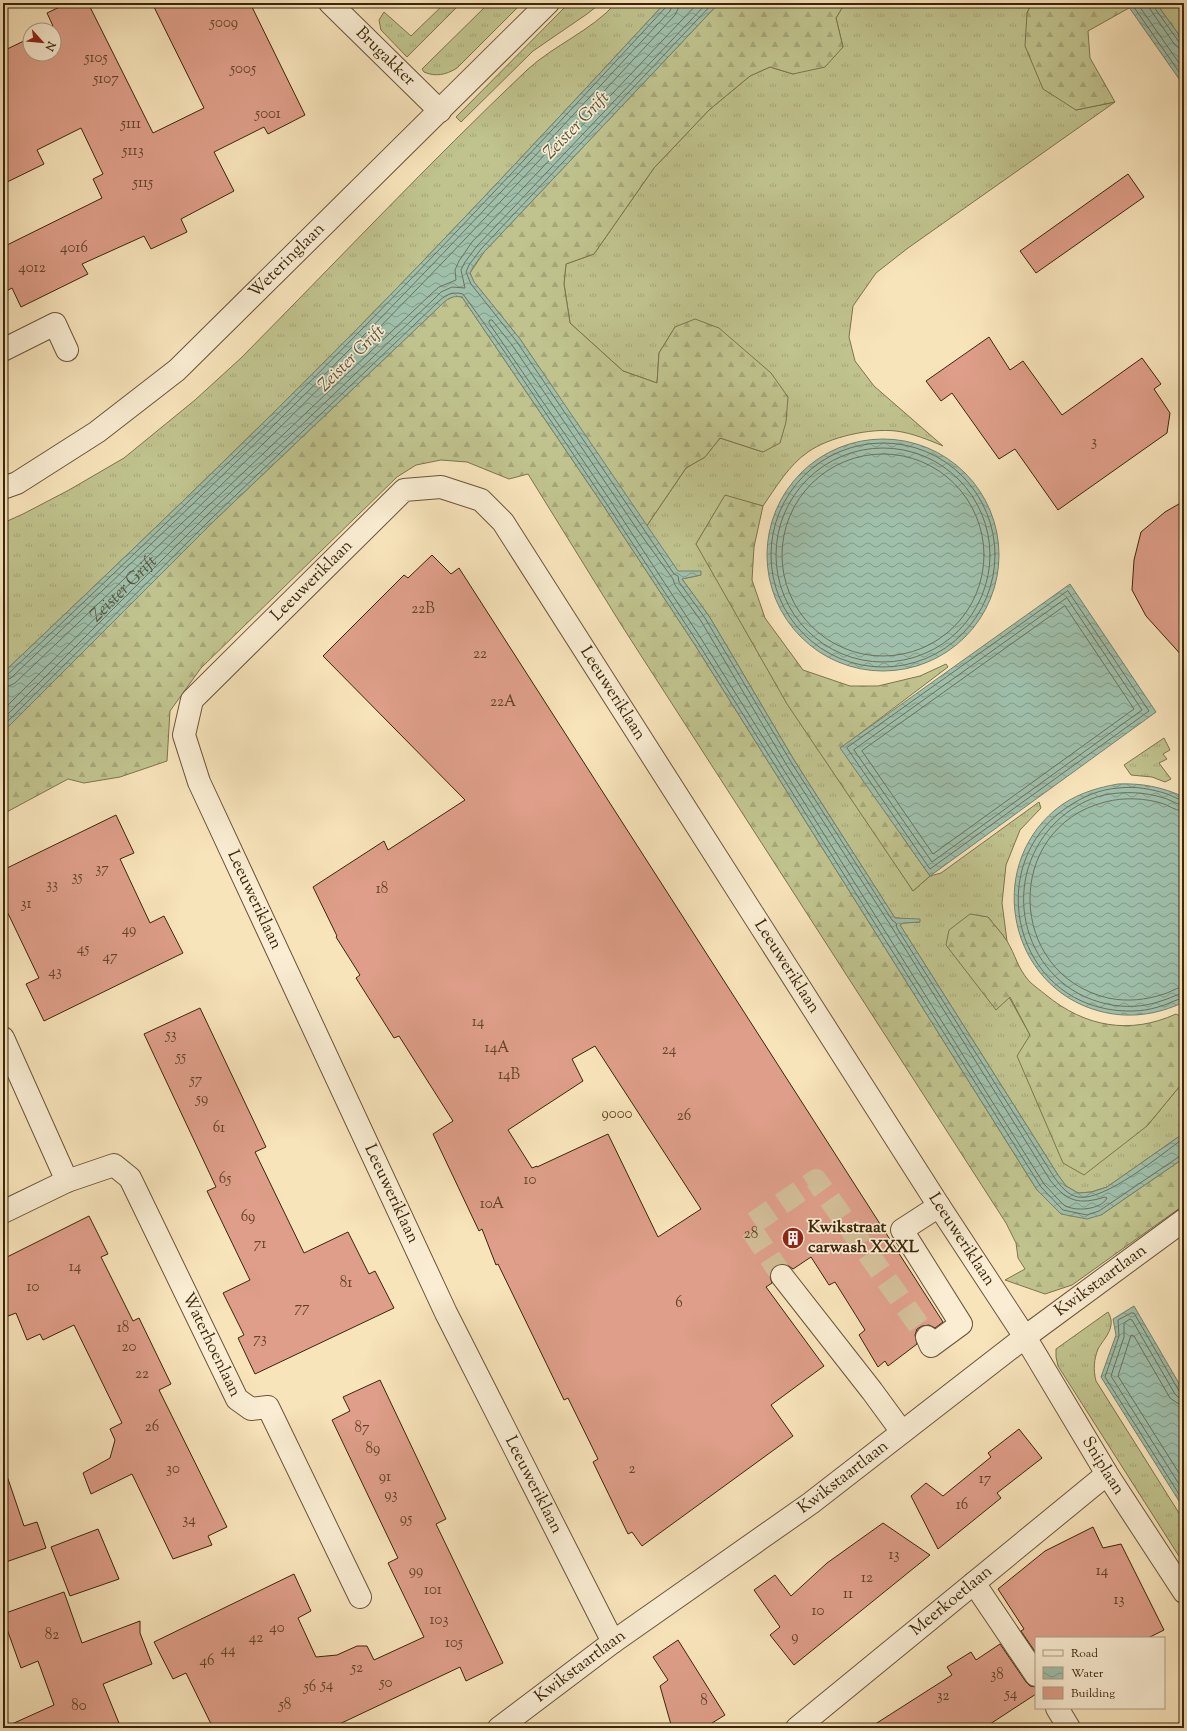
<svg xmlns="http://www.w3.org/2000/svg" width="1187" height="1731" font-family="'Sorts Mill Goudy',serif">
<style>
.grass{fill:url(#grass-tufts);stroke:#7d744c}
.forest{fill:url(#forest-firs);stroke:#7d744c}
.water{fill:url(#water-waves);stroke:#77826b}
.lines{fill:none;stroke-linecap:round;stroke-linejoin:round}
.shore{stroke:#6c725b;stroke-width:1}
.building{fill:#de9e89;stroke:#3a260b;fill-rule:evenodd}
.minor-tunnel{stroke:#d2be98;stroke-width:22;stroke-dasharray:22 11;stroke-linecap:butt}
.minor-casing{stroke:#6a5637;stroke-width:24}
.minor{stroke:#faedd3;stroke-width:22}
.labels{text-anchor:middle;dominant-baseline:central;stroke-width:3.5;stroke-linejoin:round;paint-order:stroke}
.number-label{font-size:15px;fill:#63442a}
.street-label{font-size:17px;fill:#3a260b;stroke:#faedd3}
.poi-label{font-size:17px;font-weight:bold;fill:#3a260b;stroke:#faedd3;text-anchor:start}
.water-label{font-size:18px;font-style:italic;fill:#58543b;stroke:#faedd3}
</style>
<defs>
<pattern id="grass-tufts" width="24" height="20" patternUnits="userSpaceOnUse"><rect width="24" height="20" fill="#c0c38e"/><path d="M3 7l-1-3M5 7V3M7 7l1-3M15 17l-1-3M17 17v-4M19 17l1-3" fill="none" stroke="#a6a779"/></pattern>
<pattern id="forest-firs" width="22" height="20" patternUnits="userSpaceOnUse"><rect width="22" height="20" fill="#c0c38e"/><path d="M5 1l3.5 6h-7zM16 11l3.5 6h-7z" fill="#a6a779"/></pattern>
<pattern id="water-waves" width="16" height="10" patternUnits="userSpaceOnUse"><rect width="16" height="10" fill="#9fbfab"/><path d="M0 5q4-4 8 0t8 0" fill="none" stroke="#839b89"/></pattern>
</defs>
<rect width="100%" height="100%" fill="#f8e4bb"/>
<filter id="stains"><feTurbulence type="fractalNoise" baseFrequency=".005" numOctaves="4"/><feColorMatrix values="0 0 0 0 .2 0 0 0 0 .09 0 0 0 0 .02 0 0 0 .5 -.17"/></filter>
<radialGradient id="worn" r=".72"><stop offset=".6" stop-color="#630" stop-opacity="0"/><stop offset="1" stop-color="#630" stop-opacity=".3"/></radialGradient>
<!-- grass -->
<g class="grass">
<polygon points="445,3 461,3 407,57 381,30 379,20 384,12 411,36"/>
<path d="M 489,3 L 522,3 L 457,68 C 446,75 435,77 424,72 L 422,69 Z"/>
<polygon points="569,3 601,3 587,14 533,51 461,122 456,117"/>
<path d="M 616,3 L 665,3 C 564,112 463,221 359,327 C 243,445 123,559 3,673 L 3,523 L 23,514 L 69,490 L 124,458 L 195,400 L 241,358 C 336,262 429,163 527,70 C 554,45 591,31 616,3 Z"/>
<path d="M 845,3 L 1032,3 L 1027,13 L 1076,110 L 1115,102 L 908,248 L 876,273 L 853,306 L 849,337 L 855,361 L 874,386 L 943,446 C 929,440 912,433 896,431 C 870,428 829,437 808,452 C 789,465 776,487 763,506 L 725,496 L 696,544 L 913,891 L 930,876 L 941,873 L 1039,802 L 1041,808 L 1020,830 L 1006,865 L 1002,903 L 1007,941 L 988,917 L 996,1010 L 1009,997 L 1030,1035 L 1147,1126 L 1184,1081 L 1184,1133 L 1107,1187 L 1091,1192 L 1078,1193 L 1066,1186 L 1058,1175 L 900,925 L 903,923 L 920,922 L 899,918 L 895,918 L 794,760 L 709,616 L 682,579 L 701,575 L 678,572 L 646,527 L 686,468 L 705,457 L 720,438 L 763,452 L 675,327 L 659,353 L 657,383 L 623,371 L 570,323 L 564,284 L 566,264 L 594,254 L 654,168 L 709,110 L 750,76 L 770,67 L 793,74 L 843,47 L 836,18 Z"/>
<polygon points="1164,738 1170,750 1163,754 1167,759 1159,763 1171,779 1165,782 1152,777 1131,775 1124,765"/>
<path d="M 1108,1312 C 1117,1327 1105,1337 1098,1349 C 1094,1359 1093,1370 1096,1381 L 1184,1521 L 1184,1564 L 1058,1366 L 1056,1357 L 1056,1349 Z"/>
</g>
<!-- forest -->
<g class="forest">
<polygon points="719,3 845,3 836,18 843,47 825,67 793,74 770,67 750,76 709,110 654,168 594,254 566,264 564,284 570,323 623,371 657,383 659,353 675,327 695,319 719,328 771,373 788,397 786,422 780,443 763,452 720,438 705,457 686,468 646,527 520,339 474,282 470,273 484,252"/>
<polygon points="1032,3 1126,3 1129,8 1088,31 1090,58 1115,102 1076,110 1043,89 1025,46 1027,13"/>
<polygon points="1156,3 1184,3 1184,42"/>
<polygon points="455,296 462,297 605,508 695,645 1037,1190 1101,1215 1184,1158 1184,1205 1072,1285 1045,1294 1005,1280 1025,1269 1018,1258 1016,1243 1006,1223 622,626 528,474 509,479 467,462 441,460 416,465 397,477 201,668 170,711 167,761 120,777 84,783 68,779 3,814 3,732 216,519 440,306 446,300"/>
<polygon points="725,495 763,506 754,547 752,580 765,618 803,670 850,686 878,686 920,676 946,664 948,667 841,748 930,876 913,891 787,704 696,544"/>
<path d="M 970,914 L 988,917 C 994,925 1002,933 1007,941 C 1016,956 1017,967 1029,981 C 1034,986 1040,990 1046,995 C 1085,1027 1130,1035 1176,1014 L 1184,1018 L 1184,1081 L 1147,1126 L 1084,1175 L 1063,1163 L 1017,1056 L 1030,1035 L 1010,997 L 996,1010 L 946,945 L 949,930 Z"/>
</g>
<!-- water -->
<g class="water">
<path d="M 665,3 L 719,3 L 484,252 L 473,267 L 470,273 L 474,282 L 520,339 L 678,571 L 701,571 L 701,575 L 682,579 L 709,616 L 794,760 L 895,918 L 920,919 L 920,922 L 903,923 L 900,925 L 1058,1175 L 1066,1186 L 1078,1193 L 1092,1192 L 1107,1187 L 1184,1133 L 1184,1158 L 1101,1215 L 1087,1219 L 1061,1214 L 1037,1190 L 695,645 L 605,508 L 462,297 C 452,295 447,299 440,306 L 216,519 L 3,732 L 3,673 C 123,559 243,445 359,327 C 463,221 564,112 665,3 Z"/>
<polygon points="1126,3 1156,3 1184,42 1184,86"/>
<circle cx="883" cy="555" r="116"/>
<polygon points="1070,584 1156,712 930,876 840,748"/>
<path d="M 1118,784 C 1142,783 1162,787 1184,797 L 1184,1002 C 1157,1015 1128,1019 1099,1011 C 1010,987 984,870 1055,810 C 1073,795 1095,788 1118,784 Z"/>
<polygon points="1134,1306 1184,1392 1184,1509 1101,1377 1116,1335 1113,1319"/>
</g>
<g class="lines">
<!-- shore -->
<g class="shore">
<path d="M 713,3 L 481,249 L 469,265 L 466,272 L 471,284 L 517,342 L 674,574 L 678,576 L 679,582 L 705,618 L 791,762 L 892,920 L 896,923 L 897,928 L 1054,1177 C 1060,1185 1067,1195 1078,1197 C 1104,1202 1162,1154 1184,1138"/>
<polyline points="1131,3 1184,79"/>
<polyline points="1137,3 1184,70"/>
<polyline points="1148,3 1150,9 1175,45 1179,48 1184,49"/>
<polyline points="1153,3 1154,7 1179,42 1184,44"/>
<path d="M 490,320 L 492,320 L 512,345 L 639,532 L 673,579 L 675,585 L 701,621 L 786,764 L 891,926 L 1050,1180 C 1067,1202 1079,1205 1105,1197 L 1107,1198 C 1101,1210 1074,1212 1064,1205 C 1057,1199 1051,1191 1044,1184 L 702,640 L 612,503 L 489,323 Z"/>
<circle cx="883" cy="555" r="112"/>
<circle cx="883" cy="555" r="107"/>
<circle cx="883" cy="555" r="101"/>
<polygon points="1068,591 1149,711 930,869 847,748"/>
<polygon points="1067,598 1142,710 932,862 854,750"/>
<polygon points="1065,606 1134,709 933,854 862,751"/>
<path d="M 3,676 L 7,675 C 127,561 247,447 362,329 C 466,224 566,115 666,7 L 668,3"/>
<path d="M 3,681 L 11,678 C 130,564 250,451 366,333 C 469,228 569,119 670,11 L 673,3"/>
<path d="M 3,687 L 9,686 L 15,683 C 135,569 254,455 370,337 C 474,232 574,123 675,15 L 678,9 L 679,3"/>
<path id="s1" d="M 3,710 L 205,509 L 430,295 L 439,287 L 456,280 L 455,270 L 459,261 L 472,242 L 698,3"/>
<polyline points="3,719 209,513 434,299 441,292 452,287 465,288 461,270 465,262 477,246 707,3"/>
<path d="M 3,726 L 213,517 L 437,303 C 445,295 452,291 463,294 L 504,351 L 608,506 L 698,643 L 1041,1187 L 1063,1210 L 1087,1215 L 1099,1211 L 1180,1156 L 1184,1155"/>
<path d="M 1184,800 C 1178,800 1173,796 1167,794 C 1152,789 1135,786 1119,788 C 1100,789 1082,797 1066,808 C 986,863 1011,991 1107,1009 C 1124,1012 1142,1012 1158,1007 C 1167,1005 1176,999 1184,998"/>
<path d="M 1184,805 C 1177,805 1171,800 1164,798 C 1145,792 1125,791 1104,795 C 1086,799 1068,810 1055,823 C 996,883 1024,986 1107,1004 C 1125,1008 1144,1007 1161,1001 C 1169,999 1177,994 1184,993"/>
<path d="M 1184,811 C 1177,811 1171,807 1164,804 C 1146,798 1124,797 1105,802 C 1003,828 1006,974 1108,998 C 1127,1002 1146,1000 1164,994 C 1171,992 1177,987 1184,987"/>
<polyline points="1184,1393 1179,1391 1134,1313 1131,1313 1118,1320 1119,1336 1105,1377 1184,1502"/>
<polyline points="1184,1398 1179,1398 1175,1394 1132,1320 1130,1319 1124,1323 1124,1337 1111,1376 1184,1492"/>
<polyline points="1184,1405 1177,1403 1170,1398 1134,1336 1131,1335 1118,1376 1184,1481"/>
</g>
</g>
<!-- building -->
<g class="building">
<polygon points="68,3 88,3 153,133 204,108 152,3 250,3 305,115 268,134 264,127 214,152 234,191 181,219 187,232 151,249 144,236 82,264 88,274 21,307 12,288 3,293 3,247 102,198 93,179 103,174 81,128 37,150 44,164 3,184 3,51 30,38 30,54 54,54 54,30 45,30 53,26 47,13"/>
<polygon points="1128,174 1144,197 1036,273 1020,251"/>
<polygon points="989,337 1010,370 1023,361 1062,415 1142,358 1161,384 1154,389 1170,413 1167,433 1058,510 1015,449 999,459 952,393 941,401 926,381"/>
<polygon points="1184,501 1184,658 1146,616 1132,590 1134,560 1141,532 1165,512"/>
<path d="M 432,555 L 451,574 L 459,568 L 943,1322 L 935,1328 L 929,1325 L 922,1326 L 917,1329 L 915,1335 L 917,1344 L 888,1366 L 885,1361 L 878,1367 L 859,1335 L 865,1330 L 835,1282 L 829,1285 L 811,1257 L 793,1269 L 786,1264 L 781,1264 L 775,1266 L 770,1272 L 770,1277 L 772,1283 L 766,1287 L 824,1366 L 771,1405 L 793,1436 L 642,1546 L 632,1532 L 628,1534 L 593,1462 L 598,1459 L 568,1398 L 564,1400 L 498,1264 L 496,1265 L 482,1229 L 479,1231 L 433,1134 L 453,1121 L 399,1036 L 394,1038 L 356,978 L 360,975 L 336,937 L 337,936 L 313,887 L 384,841 L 388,850 L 465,800 L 323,656 L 404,575 L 408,578 ZM 595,1046 L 701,1209 L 658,1237 L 608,1134 L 537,1167 L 537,1166 L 532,1168 L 508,1130 L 583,1081 L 572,1059 Z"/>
<polygon points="116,815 134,853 120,859 150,923 164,916 183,953 44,1021 26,984 39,978 3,903 3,870"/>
<polygon points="200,1008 266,1147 255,1152 304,1253 348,1232 369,1274 375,1271 394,1308 255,1374 238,1338 244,1335 223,1293 250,1280 207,1191 216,1187 144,1034"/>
<polygon points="89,1216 108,1254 101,1257 133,1321 139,1318 171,1384 159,1390 227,1527 208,1536 212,1545 173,1559 132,1474 91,1494 83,1473 110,1458 115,1440 110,1429 122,1423 74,1325 43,1340 40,1334 27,1340 16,1313 3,1318 3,1259"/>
<polygon points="380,1380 446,1519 436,1524 503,1663 466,1681 460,1667 331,1728 213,1728 186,1673 173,1679 154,1642 294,1574 311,1611 298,1618 316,1657 337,1655 357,1646 367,1646 374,1660 424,1637 388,1563 398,1558 332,1420 350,1411 343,1397"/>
<polygon points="1019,1429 1042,1458 997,1493 1001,1498 938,1549 911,1496 926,1483 943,1496 991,1457 988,1453"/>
<polygon points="7,1476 24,1526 37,1522 46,1548 3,1563 3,1477"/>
<polygon points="883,1523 930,1555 794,1665 770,1635 780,1627 754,1590 775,1575 791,1596 827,1563"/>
<polygon points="1093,1527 1103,1548 1121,1544 1164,1630 1148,1638 1036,1638 1036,1653 1021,1631 1024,1629 998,1589 1045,1551"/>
<polygon points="98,1529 119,1579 70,1596 51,1547"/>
<polygon points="64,1592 82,1643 140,1621 140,1633 152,1664 103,1684 121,1728 3,1728 54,1705 38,1661 21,1668 3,1618 3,1614"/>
<polygon points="678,1640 725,1715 704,1728 672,1728 660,1686 668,1680 653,1657"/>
<polygon points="1000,1644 1026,1682 1030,1686 1036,1687 1036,1694 984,1728 869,1728 952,1675 947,1667 971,1652 976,1660"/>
</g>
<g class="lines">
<!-- minor-tunnel -->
<polyline class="minor-tunnel" points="782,1276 749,1226 816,1180 927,1337"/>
<!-- minor casing -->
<g class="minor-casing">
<g id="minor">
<path id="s2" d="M 330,3 L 440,111"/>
<polyline points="3,350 55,324 67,350"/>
<path id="s3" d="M 3,488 L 17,483 L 97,432 L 177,370 L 548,3"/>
<polyline points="3,1038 67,1181"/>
<path id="s4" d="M 3,1212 L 67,1181 L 114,1165 L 130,1178 L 237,1399 L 251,1409 L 268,1407 L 360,1597"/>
<polyline points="782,1276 872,1391 902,1432"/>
<polyline points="927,1337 931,1346 961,1324 902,1230 939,1206"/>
<polyline points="974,1583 1036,1675"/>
<path id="s5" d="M 613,1642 L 446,1313 L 199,782 L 184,735 L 192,700 L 404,490 L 441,487 L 481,500 L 503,522 L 939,1206 L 1025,1337 L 1107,1474 L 1184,1592"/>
<polyline points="1057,1708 1069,1728"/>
<path id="s6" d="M 499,1728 L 613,1642 L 811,1503 L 1025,1337 L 1184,1220"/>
<path id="s7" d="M 797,1728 L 1107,1474"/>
</g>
</g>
<!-- minor -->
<use href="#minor" class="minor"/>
</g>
<!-- icons -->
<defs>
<g id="building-disc" transform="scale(1.15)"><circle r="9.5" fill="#8f2418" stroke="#faedd3"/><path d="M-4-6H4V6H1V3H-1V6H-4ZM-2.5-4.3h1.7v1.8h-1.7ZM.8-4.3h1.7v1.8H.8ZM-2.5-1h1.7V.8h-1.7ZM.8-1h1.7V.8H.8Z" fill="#fff"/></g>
</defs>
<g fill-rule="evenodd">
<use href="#building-disc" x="793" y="1238"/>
</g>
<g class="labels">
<!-- number labels -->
<g class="number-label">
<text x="224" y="23">5009</text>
<text x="96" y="58">5105</text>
<text x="243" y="69">5005</text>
<text x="106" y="79">5107</text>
<text x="268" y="114">5001</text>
<text x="131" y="124">5111</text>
<text x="133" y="151">5113</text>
<text x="143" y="183">5115</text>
<text x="74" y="248">4016</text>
<text x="32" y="268">4012</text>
<text x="1094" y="442">3</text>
<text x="423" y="609">22B</text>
<text x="480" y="654">22</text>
<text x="503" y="702">22A</text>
<text x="102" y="869">37</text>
<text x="77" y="877">35</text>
<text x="52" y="885">33</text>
<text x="382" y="889">18</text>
<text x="26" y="904">31</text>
<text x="129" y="930">49</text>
<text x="83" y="949">45</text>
<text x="110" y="957">47</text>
<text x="55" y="972">43</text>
<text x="478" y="1022">14</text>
<text x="171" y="1035">53</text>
<text x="497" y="1048">14A</text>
<text x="669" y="1050">24</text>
<text x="181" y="1057">55</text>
<text x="509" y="1075">14B</text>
<text x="196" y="1080">57</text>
<text x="202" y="1099">59</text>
<text x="617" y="1114">9000</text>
<text x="684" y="1116">26</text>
<text x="219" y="1128">61</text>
<text x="225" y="1179">65</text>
<text x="530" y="1180">10</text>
<text x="492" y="1204">10A</text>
<text x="248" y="1217">69</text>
<text x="751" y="1234">28</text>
<text x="260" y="1244">71</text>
<text x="75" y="1267">14</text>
<text x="346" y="1283">81</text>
<text x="33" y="1287">10</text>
<text x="679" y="1303">6</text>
<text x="302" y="1308">77</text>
<text x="123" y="1328">18</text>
<text x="260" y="1339">73</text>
<text x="129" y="1347">20</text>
<text x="142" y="1374">22</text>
<text x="152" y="1427">26</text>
<text x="362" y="1428">87</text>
<text x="373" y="1449">89</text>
<text x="173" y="1469">30</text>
<text x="632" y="1469">2</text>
<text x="385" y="1477">91</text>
<text x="985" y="1479">17</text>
<text x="391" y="1495">93</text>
<text x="962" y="1505">16</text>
<text x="406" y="1519">95</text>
<text x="189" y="1520">34</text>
<text x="894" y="1555">13</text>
<text x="416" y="1571">99</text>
<text x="1102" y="1571">14</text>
<text x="867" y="1578">12</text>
<text x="433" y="1590">101</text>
<text x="848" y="1594">11</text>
<text x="1119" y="1600">13</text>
<text x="818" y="1611">10</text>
<text x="439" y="1620">103</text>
<text x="277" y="1628">40</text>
<text x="52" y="1635">82</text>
<text x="795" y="1637">9</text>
<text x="256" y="1638">42</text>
<text x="454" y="1643">105</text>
<text x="228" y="1650">44</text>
<text x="207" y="1661">46</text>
<text x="357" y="1668">52</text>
<text x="997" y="1675">38</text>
<text x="386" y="1683">50</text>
<text x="327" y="1685">54</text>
<text x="310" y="1687">56</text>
<text x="1011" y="1694">54</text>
<text x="943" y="1696">32</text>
<text x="704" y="1701">8</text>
<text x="285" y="1705">58</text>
<text x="79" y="1706">80</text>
</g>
<!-- street labels -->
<g class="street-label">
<text stroke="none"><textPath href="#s2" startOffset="77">Brugakker</textPath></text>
<text stroke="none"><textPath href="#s3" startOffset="366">Weteringlaan</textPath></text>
<text stroke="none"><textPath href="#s5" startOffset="1209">Leeuweriklaan</textPath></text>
<text stroke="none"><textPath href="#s5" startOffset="1652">Leeuweriklaan</textPath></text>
<text transform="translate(254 900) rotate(65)">Leeuweriklaan</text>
<text stroke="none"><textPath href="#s5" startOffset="1976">Leeuweriklaan</textPath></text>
<text transform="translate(391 1194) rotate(65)">Leeuweriklaan</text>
<text stroke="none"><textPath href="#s5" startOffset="2300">Leeuweriklaan</textPath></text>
<text stroke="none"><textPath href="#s6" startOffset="750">Kwikstaartlaan</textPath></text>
<text stroke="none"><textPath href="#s4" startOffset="327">Waterhoenlaan</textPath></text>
<text stroke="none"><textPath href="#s5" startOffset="2567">Sniplaan</textPath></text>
<text stroke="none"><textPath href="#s6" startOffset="426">Kwikstaartlaan</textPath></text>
<text transform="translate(533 1485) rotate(63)">Leeuweriklaan</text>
<text stroke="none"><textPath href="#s7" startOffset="200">Meerkoetlaan</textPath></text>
<text stroke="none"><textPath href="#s6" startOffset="102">Kwikstaartlaan</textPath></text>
</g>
<!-- poi labels -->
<g class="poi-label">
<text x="808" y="1228">Kwikstraat<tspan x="808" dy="20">carwash XXXL</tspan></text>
</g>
<!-- water labels -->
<g class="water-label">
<text transform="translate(577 126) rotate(-46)">Zeister Grift</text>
<text transform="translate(352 359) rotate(-45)">Zeister Grift</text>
<text stroke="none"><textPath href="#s1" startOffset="171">Zeister Grift</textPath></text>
</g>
</g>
<!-- margin -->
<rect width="1187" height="1731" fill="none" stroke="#f8e4bb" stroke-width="16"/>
<rect x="4" y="4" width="1179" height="1723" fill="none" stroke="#3a260b" stroke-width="2"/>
<rect x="8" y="8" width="1171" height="1715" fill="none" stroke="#3a260b"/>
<!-- legend -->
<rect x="1035" y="1637" width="130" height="72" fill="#faedd3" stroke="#ad9d83"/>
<rect x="1043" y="1650" width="20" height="6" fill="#faedd3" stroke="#ad9d83"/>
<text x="1071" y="1657" font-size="12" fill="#3a260b">Road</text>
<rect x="1043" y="1667" width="20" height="12" fill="url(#water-waves)" stroke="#ad9d83"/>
<text x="1071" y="1677" font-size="12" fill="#3a260b">Water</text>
<rect x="1043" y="1687" width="20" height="12" fill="#de9e89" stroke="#ad9d83"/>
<text x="1071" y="1697" font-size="12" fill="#3a260b">Building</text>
<!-- north arrow -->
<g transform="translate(42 42) rotate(117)"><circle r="19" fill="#faedd3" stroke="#ad9d83"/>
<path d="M0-3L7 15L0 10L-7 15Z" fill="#8f2418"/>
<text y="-6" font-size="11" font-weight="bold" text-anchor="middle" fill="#3a260b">N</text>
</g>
<rect width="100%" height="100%" filter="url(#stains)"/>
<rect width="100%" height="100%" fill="url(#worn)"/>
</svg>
